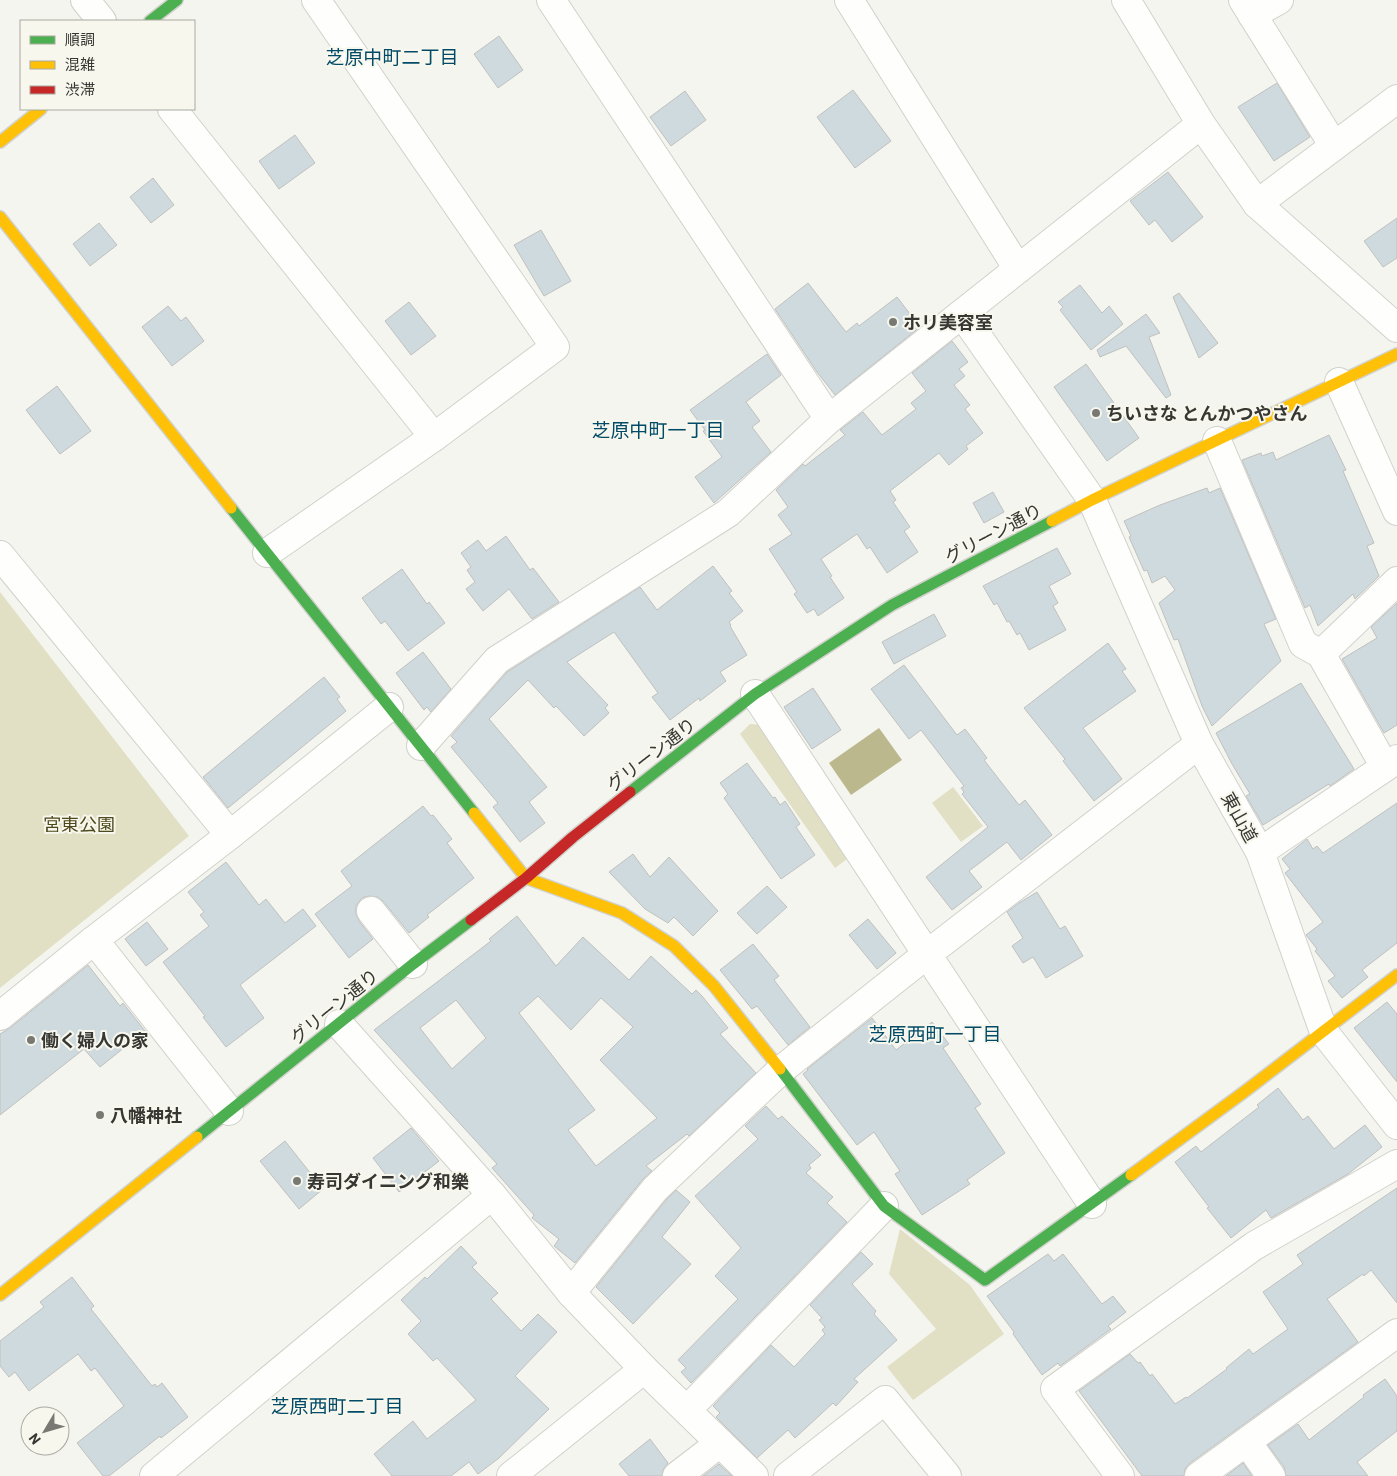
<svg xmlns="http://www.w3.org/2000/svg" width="1397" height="1476" font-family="Barlow,'Noto Sans JP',sans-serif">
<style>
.green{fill:#e1e0c4}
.water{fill:#bcb88e}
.building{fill:#cedadd;stroke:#c0c1bf;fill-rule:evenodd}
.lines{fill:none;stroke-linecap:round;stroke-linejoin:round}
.street-casing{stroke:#d1d1cc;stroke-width:30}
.fast-casing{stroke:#d1d1cc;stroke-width:14}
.slow-casing{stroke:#d1d1cc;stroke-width:14}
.jam-casing{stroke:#d1d1cc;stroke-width:14}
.street{stroke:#fefefd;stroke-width:28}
.fast{stroke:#4caf50;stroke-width:11}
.slow{stroke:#ffc107;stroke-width:11}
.jam{stroke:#c62828;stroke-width:11}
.poi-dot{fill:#797974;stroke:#f7f7ed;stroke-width:2}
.labels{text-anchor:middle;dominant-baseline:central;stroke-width:4;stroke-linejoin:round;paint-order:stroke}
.poi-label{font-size:18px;font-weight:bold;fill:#363632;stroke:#f7f7ed;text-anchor:start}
.street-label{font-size:18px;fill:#363632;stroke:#f7f7ed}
.park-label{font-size:18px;fill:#4e491c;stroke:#f7f7ed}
.neighbourhood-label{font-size:19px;fill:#024b68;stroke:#f7f7ed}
</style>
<rect width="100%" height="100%" fill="#f5f5ef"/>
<!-- green -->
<g class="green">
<polygon points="0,592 189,836 0,988"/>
<polygon points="750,724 762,725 847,859 835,868 740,734"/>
<polygon points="953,787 983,826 961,842 932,803"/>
<polygon points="900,1229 970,1285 1004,1334 913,1400 887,1367 936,1329 889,1274"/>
</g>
<!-- water -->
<polygon class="water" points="879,728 902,760 851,795 829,763"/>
<!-- building -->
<g class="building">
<polygon points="499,36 523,70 498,88 474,54"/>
<polygon points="1277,83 1310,137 1274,161 1238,107"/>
<polygon points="853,90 891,141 855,168 817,117"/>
<polygon points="685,91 706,120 671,146 650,117"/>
<polygon points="295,135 315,163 279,189 259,161"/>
<polygon points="1168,172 1203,217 1172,242 1155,220 1149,225 1130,201"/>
<polygon points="153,178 174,205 151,223 130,197"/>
<polygon points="1397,218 1397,258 1383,267 1364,241"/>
<polygon points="99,223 117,245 90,266 73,244"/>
<polygon points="541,230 571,281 544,296 514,245"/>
<polygon points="808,283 846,332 857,323 859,326 897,297 920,327 835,395 817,372 775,309"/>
<polygon points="1080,285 1102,313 1109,306 1123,324 1091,350 1060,310 1063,307 1058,302"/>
<polygon points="1179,293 1218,343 1199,358 1173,297"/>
<polygon points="409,302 436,336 411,355 385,321"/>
<polygon points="168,306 181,321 186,317 204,341 172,366 142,327"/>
<polygon points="1146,314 1160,333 1149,337 1171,395 1166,398 1126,346 1100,357 1097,350"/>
<polygon points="952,341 968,362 959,369 965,376 954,385 970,405 965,409 983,433 966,446 968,449 949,465 939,453 890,491 896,500 893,502 910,527 904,531 918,552 887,573 870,547 867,549 857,534 821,559 832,576 830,577 844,598 818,616 814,609 807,613 794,594 797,592 769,549 792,534 778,515 788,507 776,490 803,464 805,466 845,435 840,430 863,412 882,435 916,409 911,403 926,391 912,373"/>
<polygon points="767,354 781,375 746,402 760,421 752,427 771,452 714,503 695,477 722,457 703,431 705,430 690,410"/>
<polygon points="1086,364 1139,438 1107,461 1054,387"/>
<polygon points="57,386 91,431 60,454 26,410"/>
<polygon points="1329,435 1346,470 1343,471 1374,543 1367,546 1379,576 1355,599 1353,594 1318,626 1310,605 1305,608 1242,460 1261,453 1262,456 1273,452 1276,460"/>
<polygon points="1207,488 1209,493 1220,488 1276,619 1264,624 1281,661 1212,726 1202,706 1178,639 1174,640 1159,603 1175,590 1165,576 1152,583 1147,570 1144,571 1129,537 1131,536 1124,521 1160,505"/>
<polygon points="993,492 1004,512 984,523 973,503"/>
<polygon points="506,536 530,570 533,568 559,602 532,619 509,589 483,611 466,589 475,582 467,570 471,567 461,553 478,540 486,551"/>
<polygon points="1057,548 1071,574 1049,586 1058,603 1053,606 1066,630 1029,650 1020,633 1017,635 1009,621 1007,622 997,603 994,605 983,586"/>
<polygon points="713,566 732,591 729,593 743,611 729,622 731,625 730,626 747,655 720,672 726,681 700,701 699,698 670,720 652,697 658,693 614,632 567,662 608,705 605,708 609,713 584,736 556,706 554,708 528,680 489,719 547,787 529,802 545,823 520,842 493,807 498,803 451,747 457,742 451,736 507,672 640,587 657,610"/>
<polygon points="402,569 427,604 429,602 445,623 408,651 385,621 381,624 362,598"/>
<polygon points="1397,603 1397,725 1384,733 1342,659 1377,638 1371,627"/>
<polygon points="934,614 946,636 894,664 882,642"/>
<polygon points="1108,643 1126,669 1122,671 1136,691 1083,728 1122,779 1094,801 1063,761 1065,759 1024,708"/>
<polygon points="423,652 451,689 431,712 427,707 424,710 396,673"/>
<polygon points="904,665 957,735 965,729 987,758 984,760 1019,805 1025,800 1052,835 1021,860 1007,842 969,871 982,887 952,910 926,877 988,827 962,794 964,792 961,788 964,786 921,730 909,739 871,689"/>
<polygon points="324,677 340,697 337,699 346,711 228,808 203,777"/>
<polygon points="1301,683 1354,769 1330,786 1329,784 1263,825 1246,796 1250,794 1232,764 1216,733"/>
<polygon points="813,688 841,730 812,749 784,707"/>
<polygon points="747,763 773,798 775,797 780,805 785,801 800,824 796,827 815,855 781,879 724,798 728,794 720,783"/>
<polygon points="1397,803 1397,943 1362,970 1368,977 1342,998 1328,981 1335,976 1315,951 1317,949 1306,935 1323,922 1285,873 1290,869 1282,859 1307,839 1313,849 1317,846 1323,853"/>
<polygon points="423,806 431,816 433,815 452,839 447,843 474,878 427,915 429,917 409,933 383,901 377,897 369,896 362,898 356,906 356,914 359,921 373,939 349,958 315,914 352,886 341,871"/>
<polygon points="633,854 650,877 669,857 718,911 693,936 674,917 668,923 645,909 609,872"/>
<polygon points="226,862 259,905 266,899 285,923 303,909 316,926 240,985 264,1018 226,1047 203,1017 205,1016 163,962 209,926 200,915 204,912 188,892"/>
<polygon points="767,886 787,907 757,934 737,913"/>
<polygon points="1037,892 1060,929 1065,926 1083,956 1046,978 1033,957 1023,963 1012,946 1023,938 1007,912 1019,903"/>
<path d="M 517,916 L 556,966 L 583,937 L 629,980 L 651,956 L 692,994 L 696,990 L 702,996 L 728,1028 L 720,1034 L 756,1073 L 689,1136 L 687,1134 L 646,1166 L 652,1171 L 643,1179 L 575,1263 L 554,1246 L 559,1239 L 532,1218 L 534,1215 L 492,1168 L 497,1164 L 374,1030 L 491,941 L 489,939 ZM 538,996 L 571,1030 L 601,998 L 633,1027 L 600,1060 L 657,1118 L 596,1166 L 568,1130 L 595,1110 L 519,1013 ZM 456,1000 L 486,1038 L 452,1069 L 420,1028 Z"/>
<polygon points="868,919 896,953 877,969 849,935"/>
<polygon points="147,922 168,949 146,966 125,939"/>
<polygon points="753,944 779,976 774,980 810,1027 788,1045 757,1006 752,1009 720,970"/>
<polygon points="88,965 120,1006 123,1003 145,1031 100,1067 84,1049 0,1115 0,1034 10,1028"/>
<polygon points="1387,1002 1397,1014 1397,1082 1354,1028"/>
<polygon points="872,1018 896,1050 932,1022 949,1044 943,1048 981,1104 975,1108 1005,1153 967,1180 970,1184 922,1215 895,1174 900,1171 874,1132 857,1145 803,1074 808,1070 807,1069"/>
<polygon points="1278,1088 1303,1120 1308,1116 1334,1149 1365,1125 1382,1147 1348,1174 1271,1218 1266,1210 1231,1238 1207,1208 1209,1207 1175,1162 1196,1146 1201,1152 1259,1107 1257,1105"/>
<polygon points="766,1106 778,1119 782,1116 821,1155 809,1165 811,1168 806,1173 833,1197 827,1203 847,1222 691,1383 681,1372 686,1368 678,1360 738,1299 715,1276 741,1248 695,1196 758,1139 745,1126"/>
<polygon points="411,1128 439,1161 399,1192 373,1158"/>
<polygon points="285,1141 323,1189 299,1209 260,1161"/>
<polygon points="1397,1188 1397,1303 1371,1270 1364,1276 1363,1274 1327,1299 1358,1342 1190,1463 1185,1469 1184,1476 1142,1476 1079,1391 1130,1354 1138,1363 1140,1362 1150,1376 1152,1374 1175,1404 1186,1397 1187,1398 1227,1369 1226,1368 1249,1349 1253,1354 1288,1329 1263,1292 1303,1264 1297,1255"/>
<polygon points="676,1190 690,1202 662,1237 691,1264 633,1324 596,1287 666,1200"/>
<polygon points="461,1246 477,1263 472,1267 498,1293 491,1299 521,1331 538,1314 557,1332 515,1376 549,1409 499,1458 478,1474 469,1462 451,1476 392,1476 374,1454 413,1421 427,1439 476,1400 437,1358 433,1361 408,1334 421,1321 401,1300 425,1277 427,1279"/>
<polygon points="861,1252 873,1264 852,1284 876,1311 874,1314 897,1340 854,1379 858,1382 836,1406 833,1403 795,1438 788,1430 757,1458 716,1417 720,1413 713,1406 771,1345 794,1367 825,1334 822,1330 825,1327 819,1320 822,1318 810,1305"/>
<polygon points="1048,1254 1054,1261 1063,1254 1102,1304 1113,1296 1126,1312 1108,1326 1111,1329 1060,1366 1058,1363 1042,1375 1013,1334 1014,1332 987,1296"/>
<polygon points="72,1277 94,1306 91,1309 152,1386 155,1384 157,1387 162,1383 188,1417 161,1438 160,1436 109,1476 103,1476 77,1443 124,1406 95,1368 91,1371 78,1354 29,1391 15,1372 9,1377 0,1366 0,1341 44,1307 40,1302"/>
<polygon points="1385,1379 1397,1396 1397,1431 1357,1462 1368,1476 1286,1476 1284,1467 1268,1445 1298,1424 1309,1440 1364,1397 1363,1395"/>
<polygon points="650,1439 668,1463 663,1470 662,1476 629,1476 619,1464"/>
<polygon points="1243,1463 1252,1476 1226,1476"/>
<polygon points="719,1464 732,1476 703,1476"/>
</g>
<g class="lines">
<!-- street casing -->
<g class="street-casing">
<g id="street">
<polyline points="85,0 102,21"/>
<polyline points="551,0 829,419"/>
<polyline points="849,0 1018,269"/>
<polyline points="1126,0 1201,124 1257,204 1397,328"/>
<polyline points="1243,0 1334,146"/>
<polyline points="1252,15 1279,0"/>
<polyline points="172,109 434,437"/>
<polyline points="1257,204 1397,99"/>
<polyline points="962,314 1092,500 1199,744 1260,852 1324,1032 1397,1125"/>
<polyline points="1339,382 1397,511"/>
<polyline points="1217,441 1303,644 1321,654 1385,767"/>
<polyline points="267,553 434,437 555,347 316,0"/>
<polyline points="0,555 230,835"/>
<polyline points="1321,654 1397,581"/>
<polyline points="755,694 1092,1204"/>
<polyline points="421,746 497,660 728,513 829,419 1201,124"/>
<polyline points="1260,852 1397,759"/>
<polyline points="371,911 413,964"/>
<polyline points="94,940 229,1111"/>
<polyline points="0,1016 94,940 230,835 389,707"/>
<polyline points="339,1024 492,1195 571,1293 644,1369 754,1476"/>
<polyline points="571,1293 655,1189 781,1070 926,955 1199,744"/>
<polyline points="687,1410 884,1206"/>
<polyline points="1247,1442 1271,1476"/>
<polyline points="154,1476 492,1195"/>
<polyline points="511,1476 644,1369"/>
<polyline points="677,1476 720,1443"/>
<polyline points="788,1476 885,1400 947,1476"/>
<polyline points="1120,1476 1055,1389 1254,1246 1397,1164"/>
<polyline points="1199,1476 1397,1333"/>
</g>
</g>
<!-- fast casing -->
<g class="fast-casing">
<g id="fast">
<polyline points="150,21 177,0"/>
<polyline points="231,508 474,813"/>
<polyline points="630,792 755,694 892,605 1052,521"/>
<polyline points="780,1069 884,1206 985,1280 1131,1175"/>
<polyline points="197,1137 413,964 471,920"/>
</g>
</g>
<!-- slow casing -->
<g class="slow-casing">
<g id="slow">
<polyline points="0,142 41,109"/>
<polyline points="0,217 231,508"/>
<polyline points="1052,521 1092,500 1397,354"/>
<polyline points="474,813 526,878 622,913 674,946 714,986 780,1069"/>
<polyline points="1131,1175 1244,1092 1397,975"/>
<polyline points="0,1295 197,1137"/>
</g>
</g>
<!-- jam casing -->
<g class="jam-casing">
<polyline id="jam" points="471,920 526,878 573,837 630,792"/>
</g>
<!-- street -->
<use href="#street" class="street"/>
<!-- fast -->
<use href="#fast" class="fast"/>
<!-- slow -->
<use href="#slow" class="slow"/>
<!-- jam -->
<use href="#jam" class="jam"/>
</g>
<!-- markers -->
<g class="poi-dot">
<circle cx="893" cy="322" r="5"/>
<circle cx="1096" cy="413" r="5"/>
<circle cx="31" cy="1040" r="5"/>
<circle cx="100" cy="1115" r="5"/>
<circle cx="297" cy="1181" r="5"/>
</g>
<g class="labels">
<!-- poi labels -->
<g class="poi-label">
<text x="903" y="322">ホリ美容室</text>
<text x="1106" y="413">ちいさな とんかつやさん</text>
<text x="41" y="1040">働く婦人の家</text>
<text x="110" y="1115">八幡神社</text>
<text x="307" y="1181">寿司ダイニング和樂</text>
</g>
<!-- street labels -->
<g class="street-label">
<text transform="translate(993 533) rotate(-28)">グリーン通り</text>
<text transform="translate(651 754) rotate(-38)">グリーン通り</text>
<text transform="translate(1240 817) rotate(61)">東山道</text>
<text transform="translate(334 1006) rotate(-39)">グリーン通り</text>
</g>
<!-- park labels -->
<g class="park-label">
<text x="79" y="824">宮東公園</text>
</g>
<!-- neighbourhood labels -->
<g class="neighbourhood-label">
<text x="392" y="56">芝原中町二丁目</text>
<text x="658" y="429">芝原中町一丁目</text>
<text x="935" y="1033">芝原西町一丁目</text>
<text x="337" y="1405">芝原西町二丁目</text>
</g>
</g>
<!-- legend -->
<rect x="20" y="20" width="175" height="90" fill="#f7f7ed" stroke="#aaaaa2"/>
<rect x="30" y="36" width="25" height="8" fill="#4caf50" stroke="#aaaaa2"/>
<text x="65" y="45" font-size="15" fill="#363632">順調</text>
<rect x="30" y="61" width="25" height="8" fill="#ffc107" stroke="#aaaaa2"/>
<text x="65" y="70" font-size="15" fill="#363632">混雑</text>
<rect x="30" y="86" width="25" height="8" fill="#c62828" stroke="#aaaaa2"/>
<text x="65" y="95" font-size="15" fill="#363632">渋滞</text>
<!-- north arrow -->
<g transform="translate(45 1431) rotate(232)"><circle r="24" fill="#f7f7ed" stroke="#aaaaa2"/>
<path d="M0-4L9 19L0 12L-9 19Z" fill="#797974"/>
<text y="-8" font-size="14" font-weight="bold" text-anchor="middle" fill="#363632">N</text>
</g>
</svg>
